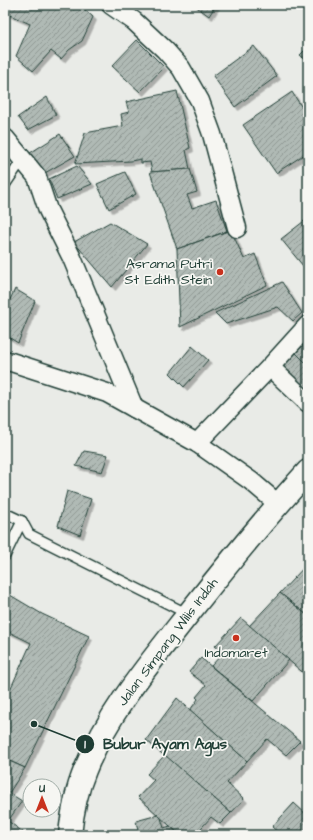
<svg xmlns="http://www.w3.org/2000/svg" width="313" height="840" font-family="'Architects Daughter',sans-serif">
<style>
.building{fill:url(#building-hatch);stroke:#1f3d34;filter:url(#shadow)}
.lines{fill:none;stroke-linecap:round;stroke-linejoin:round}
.lane-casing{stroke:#1f3d34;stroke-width:12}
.street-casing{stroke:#1f3d34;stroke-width:21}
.secondary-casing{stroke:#1f3d34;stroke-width:25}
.lane{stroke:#f6f6f2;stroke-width:9}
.street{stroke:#f6f6f2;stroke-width:18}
.secondary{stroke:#f6f6f2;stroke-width:22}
.poi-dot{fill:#c8321e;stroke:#f6f6f2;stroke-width:1.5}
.labels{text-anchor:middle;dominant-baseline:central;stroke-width:3.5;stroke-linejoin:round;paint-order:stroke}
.poi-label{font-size:14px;fill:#1f3d34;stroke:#f6f6f2;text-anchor:end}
.street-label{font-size:14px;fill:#1f3d34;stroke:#f6f6f2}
.leader{fill:none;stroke:#1f3d34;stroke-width:1.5}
.callout-dot{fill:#1f3d34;stroke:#f6f6f2;stroke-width:1.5}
.mark-label{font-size:12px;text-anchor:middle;font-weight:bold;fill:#fff}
.callout-label{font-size:15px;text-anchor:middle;font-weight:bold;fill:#1f3d34;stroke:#f6f6f2;stroke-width:3.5;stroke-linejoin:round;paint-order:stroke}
</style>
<defs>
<pattern id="building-hatch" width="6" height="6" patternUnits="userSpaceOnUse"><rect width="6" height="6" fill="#b0bab5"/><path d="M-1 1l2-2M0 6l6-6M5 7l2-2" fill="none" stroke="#8f9894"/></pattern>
<filter id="shadow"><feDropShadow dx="3.5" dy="3.5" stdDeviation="0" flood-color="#0004"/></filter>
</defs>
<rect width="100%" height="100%" fill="#e9ebe7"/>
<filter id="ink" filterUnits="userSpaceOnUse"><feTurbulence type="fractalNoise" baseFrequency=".025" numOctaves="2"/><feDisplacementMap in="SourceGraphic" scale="8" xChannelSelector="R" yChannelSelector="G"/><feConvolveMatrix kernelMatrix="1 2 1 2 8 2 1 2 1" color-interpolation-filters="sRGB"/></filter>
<g filter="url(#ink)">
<!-- building -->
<g class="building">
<polygon points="5,5 76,5 83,8 93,17 82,41 69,50 61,59 51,51 33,71 16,56 30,24 5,13"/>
<polygon points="194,5 216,5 209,16"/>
<polygon points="137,40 164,67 140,92 112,66"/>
<polygon points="254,46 277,76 235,107 213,76"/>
<polygon points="308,47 308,62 300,55"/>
<polygon points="177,91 190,148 186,150 190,169 152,172 150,162 141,163 141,159 131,161 75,164 85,133 123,126 121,114 129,112 126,102"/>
<polygon points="292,92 308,117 308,152 276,173 243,125"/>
<polygon points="47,97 56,115 28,130 18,117"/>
<polygon points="60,134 75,156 43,174 30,153"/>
<polygon points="77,166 92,184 57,199 49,179"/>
<polygon points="190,169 197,192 187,195 192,208 216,200 227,231 177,249 150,172"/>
<polygon points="125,172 136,194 109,209 97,184"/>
<polygon points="308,218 308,272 281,239"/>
<polygon points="110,222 147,244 112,287 74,242"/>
<polygon points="231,230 244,259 255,254 267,285 180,327 177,249"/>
<polygon points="282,282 302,313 293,321 278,307 226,324 215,313"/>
<polygon points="15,289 35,301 18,343 5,335 5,310"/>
<polygon points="308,340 308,365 296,353"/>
<polygon points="192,346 208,360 184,387 170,373"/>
<polygon points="296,353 308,365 308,391 282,367"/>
<polygon points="84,451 108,455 102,472 76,466"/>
<polygon points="67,491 91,499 80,535 58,526"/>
<polygon points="308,563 308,616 280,593"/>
<polygon points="5,592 42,614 89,636 25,768 5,759 5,701 31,643 5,630"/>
<polygon points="280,593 308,616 308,677 249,626"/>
<polygon points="241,618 289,660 253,701 211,666 223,653 215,646"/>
<polygon points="201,658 300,741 286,755 267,739 247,761 190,710 198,699 196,697 206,685 189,672"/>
<polygon points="177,698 247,761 227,783 244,799 231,813 146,740"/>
<polygon points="165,755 231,813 220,824 211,817 195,835 180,835 138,797 154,780 147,774"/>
<polygon points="5,759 25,768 9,793 22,801 8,821 27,835 5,835"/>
<polygon points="294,803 308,816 308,835 281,835 272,827"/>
<polygon points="158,815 161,818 164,828 170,826 180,835 135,835 139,834 136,821"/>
</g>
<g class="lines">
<!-- lane casing -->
<g class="lane-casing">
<g id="lane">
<polyline points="5,185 22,160"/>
<polyline points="5,513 22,521 29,534 188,614"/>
<polyline points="5,556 22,521"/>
</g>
</g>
<!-- street casing -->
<g class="street-casing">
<g id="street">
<polyline points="111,5 134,21 165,50 181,68 200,101 212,134 237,228"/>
<polyline points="5,138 37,177 48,210 72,258 134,408"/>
<polyline points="5,360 107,393 197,443 251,481 278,504"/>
<polyline points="270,367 308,403"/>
<polyline points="197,443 270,367 308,325"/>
</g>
</g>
<!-- secondary casing -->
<g class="secondary-casing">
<path id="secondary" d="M 70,835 C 72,815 77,789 85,770 C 109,710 153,659 193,608 C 230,561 268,515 308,471"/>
</g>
<!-- lane -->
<use href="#lane" class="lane"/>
<!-- street -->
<use href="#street" class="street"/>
<!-- secondary -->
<use href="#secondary" class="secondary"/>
</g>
</g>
<!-- markers -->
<g class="poi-dot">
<circle cx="220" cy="272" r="4"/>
<circle cx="236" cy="638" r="4"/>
</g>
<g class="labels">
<!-- poi labels -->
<g class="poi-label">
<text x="212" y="264">Asrama Putri<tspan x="212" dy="16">St Edith Stein</tspan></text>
<text x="236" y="653" text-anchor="middle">Indomaret</text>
</g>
<!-- street labels -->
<g class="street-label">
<text transform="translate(168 642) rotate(-53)">Jalan Simpang Wilis Indah</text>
</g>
</g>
<!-- callouts -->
<path class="leader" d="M34 724L85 744"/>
<g class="callout-dot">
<circle cx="34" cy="724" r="4"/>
<circle cx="85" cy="744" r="10"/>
</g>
<g class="mark-label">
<text x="85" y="748">1</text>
</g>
<g class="callout-label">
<text x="165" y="749">Bubur Ayam Agus</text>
</g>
<!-- margin -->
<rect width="313" height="840" fill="none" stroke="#f6f6f2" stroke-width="20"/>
<rect x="10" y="10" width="293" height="820" fill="none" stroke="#1f3d34" stroke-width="1.5" filter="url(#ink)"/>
<!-- north arrow -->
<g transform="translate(42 798)"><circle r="19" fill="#f6f6f2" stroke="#a0aca6"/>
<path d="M0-3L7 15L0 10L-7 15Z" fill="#c8321e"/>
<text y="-6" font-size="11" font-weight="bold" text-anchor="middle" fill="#1f3d34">U</text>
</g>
</svg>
